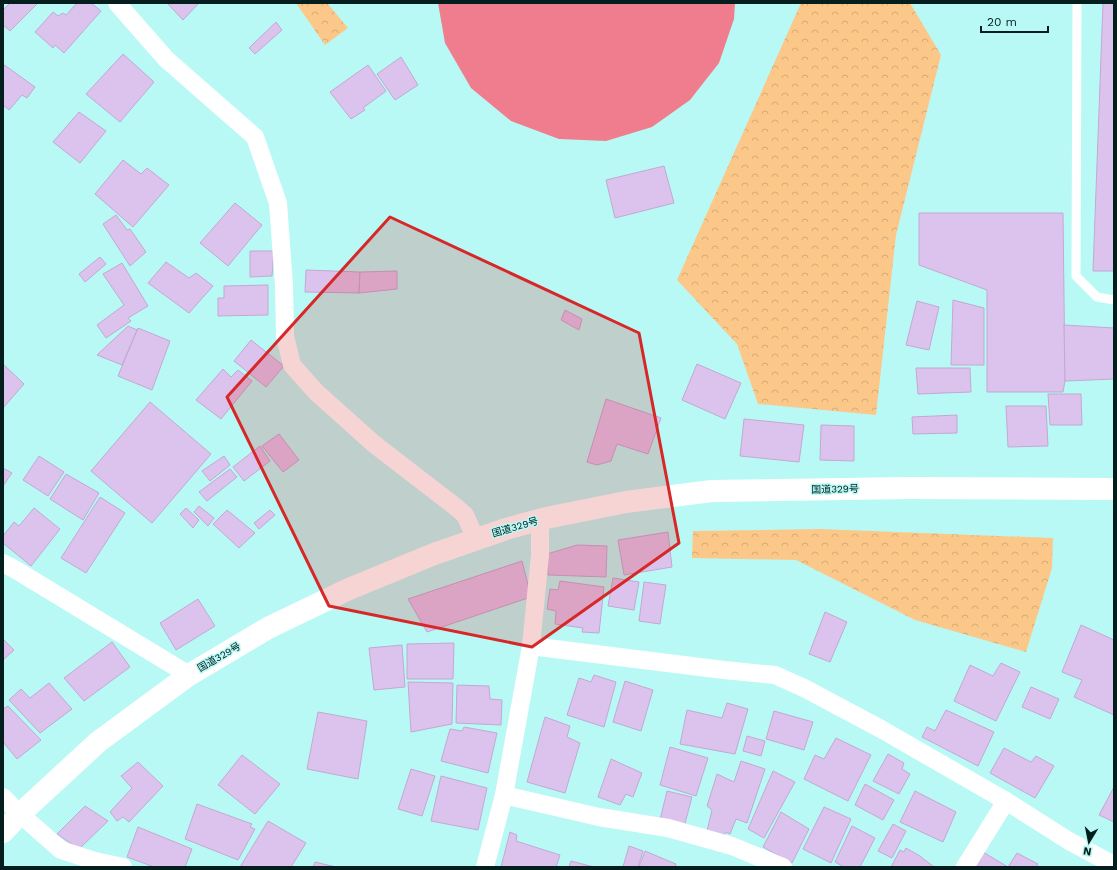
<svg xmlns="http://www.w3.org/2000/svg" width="1117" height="870" font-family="'Work Sans','Noto Sans JP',sans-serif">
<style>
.forest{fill:url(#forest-crowns)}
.water{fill:#ef7d8e}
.building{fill:#dcc3ed;stroke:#c2a9d2}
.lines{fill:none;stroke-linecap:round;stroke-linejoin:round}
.service{stroke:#fff;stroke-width:9}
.minor{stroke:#fff;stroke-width:18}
.trunk{stroke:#fff;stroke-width:22}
.marked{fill:#d62828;fill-opacity:0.2;stroke:#d62828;stroke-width:3;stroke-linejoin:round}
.labels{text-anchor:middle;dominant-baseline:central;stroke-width:3;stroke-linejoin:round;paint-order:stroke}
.street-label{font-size:10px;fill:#041e1d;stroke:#b9f9f5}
</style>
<defs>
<pattern id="forest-crowns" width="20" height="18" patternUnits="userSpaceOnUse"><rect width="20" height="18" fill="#fcc889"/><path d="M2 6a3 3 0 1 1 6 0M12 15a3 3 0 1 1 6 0" fill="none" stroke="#d6ab76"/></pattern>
</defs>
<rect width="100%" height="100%" fill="#b9f9f5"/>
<!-- forest -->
<g class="forest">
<polygon points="296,3 327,3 348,28 325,45"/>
<polygon points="801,3 910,3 941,55 896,235 876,415 758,404 737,344 677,280"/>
<polygon points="820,529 1053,538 1052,568 1026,652 915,620 796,560 692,558 693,531"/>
</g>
<!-- water -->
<polygon class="water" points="438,3 735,3 734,19 719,63 690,100 652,127 606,141 559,139 511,121 471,88 445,43"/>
<!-- building -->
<g class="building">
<polygon points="10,3 38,3 10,31 3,25 3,10"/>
<polygon points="77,3 91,3 101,11 64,53 55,45 53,48 35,32 53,12 58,16 63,13 66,15"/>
<polygon points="167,3 199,3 183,20"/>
<polygon points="1103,3 1114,3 1114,271 1093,271"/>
<polygon points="276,22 282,30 255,54 249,48"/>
<polygon points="123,54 154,82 120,122 86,94"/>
<polygon points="401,57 418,85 395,100 377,74"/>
<polygon points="3,64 35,87 27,98 22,95 9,110 3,105"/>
<polygon points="368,65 386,91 363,108 365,110 351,119 330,92"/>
<polygon points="79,112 106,131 80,163 53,142"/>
<polygon points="123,160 141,174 147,168 169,185 133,227 95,194"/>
<polygon points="664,166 674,203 615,218 606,180"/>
<polygon points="235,203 262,225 228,266 200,243"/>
<polygon points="919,213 1063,213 1065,381 1063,392 987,392 987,290 919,265"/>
<polygon points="116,215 127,230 130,229 146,252 130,266 103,224"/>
<polygon points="250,251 274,251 272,276 250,277"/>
<polygon points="100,257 106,264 85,282 79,274"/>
<polygon points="166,262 189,278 196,273 213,286 189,313 148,283"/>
<polygon points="122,263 148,306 128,318 131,321 106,338 97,325 124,305 103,274"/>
<polygon points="306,270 360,272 359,293 305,292"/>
<polygon points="397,271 397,289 359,293 360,272"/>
<polygon points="268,285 268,315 218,316 218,298 224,298 224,286"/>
<polygon points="953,300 984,308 984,365 951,365"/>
<polygon points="917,301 939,307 929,350 906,345"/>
<polygon points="565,310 582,319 579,330 561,320"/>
<polygon points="1064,325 1114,328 1114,379 1065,381"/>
<polygon points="128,326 137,330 122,365 97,355"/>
<polygon points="138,328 170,341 152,390 118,376"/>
<polygon points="251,340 284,366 266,387 234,361"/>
<polygon points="3,364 24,384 3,408"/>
<polygon points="697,364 741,383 725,419 682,400"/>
<polygon points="916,368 970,368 971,392 918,394"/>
<polygon points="223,369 231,377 238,370 252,381 221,419 196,400"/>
<polygon points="1048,394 1081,394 1082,425 1050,425"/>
<polygon points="606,399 661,418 648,454 617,444 611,461 597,465 587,462"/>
<polygon points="150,402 211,454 152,523 91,471"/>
<polygon points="1006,406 1046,406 1048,446 1008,447"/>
<polygon points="957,415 957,433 913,434 912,417"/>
<polygon points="744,419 804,425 799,462 740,456"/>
<polygon points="821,425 854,426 854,461 820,460"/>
<polygon points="279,434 299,460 283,472 262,446"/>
<polygon points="260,446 270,461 244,481 233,467"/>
<polygon points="39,456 64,472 48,496 23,480"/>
<polygon points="224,456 230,465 210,481 202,471"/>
<polygon points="3,468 12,473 3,486"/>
<polygon points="230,469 237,477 207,501 199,492"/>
<polygon points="66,474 99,493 83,520 50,499"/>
<polygon points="100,497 125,513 86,573 61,558"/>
<polygon points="199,506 214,518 208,526 194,512"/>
<polygon points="34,508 60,529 31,566 3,543 3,536 14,522 19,526"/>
<polygon points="186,508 199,520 193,528 180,514"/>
<polygon points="227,510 255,533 239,548 213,524"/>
<polygon points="270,510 275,515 259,529 254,523"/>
<polygon points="668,532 672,567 624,575 618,540"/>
<polygon points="577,545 607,546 606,577 548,575 547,554"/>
<polygon points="522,561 531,597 427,632 408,599"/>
<polygon points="613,578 639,582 634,610 608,606"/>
<polygon points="560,581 604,587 599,633 582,632 583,628 555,624 556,611 547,609 550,589 558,590"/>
<polygon points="644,582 666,585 660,624 639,621"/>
<polygon points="198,599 215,626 176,650 160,623"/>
<polygon points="825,612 847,622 830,662 809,654"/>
<polygon points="1081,625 1114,640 1114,715 1074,697 1082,680 1062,672"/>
<polygon points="3,639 14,650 3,660"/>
<polygon points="112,642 130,667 84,701 64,678"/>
<polygon points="454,643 453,679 407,679 407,644"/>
<polygon points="402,645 405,687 374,690 369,648"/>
<polygon points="1001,663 1020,672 996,721 954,701 970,665 993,676"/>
<polygon points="594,675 616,682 604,727 567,715 579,678 591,682"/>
<polygon points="625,681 653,690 641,731 613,722"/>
<polygon points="408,682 453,683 452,724 411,732"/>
<polygon points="49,683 72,709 40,733 9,700 21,689 30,698"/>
<polygon points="457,685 489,686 490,699 502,700 501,725 456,723"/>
<polygon points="1031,687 1059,699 1050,719 1022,707"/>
<polygon points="727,703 748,709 735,754 680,744 687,710 722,718"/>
<polygon points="8,706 41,740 17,759 3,742 3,709"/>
<polygon points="946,710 994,732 978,766 922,737 927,727 935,731"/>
<polygon points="774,711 813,722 804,750 766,739"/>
<polygon points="318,712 367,721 358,779 307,769"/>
<polygon points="545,717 570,726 567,737 580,743 565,793 527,782"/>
<polygon points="464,727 497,733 488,773 441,761 450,729 462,731"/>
<polygon points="747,736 765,741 761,756 743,751"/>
<polygon points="836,738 871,755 848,801 804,779 815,755 824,759"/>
<polygon points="670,747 708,758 696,796 660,785"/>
<polygon points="1004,748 1031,762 1036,756 1054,766 1035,798 990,773"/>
<polygon points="888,754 904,763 902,769 910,774 899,794 873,781"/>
<polygon points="242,755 280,784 255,814 218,785"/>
<polygon points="611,759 642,773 633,797 626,794 620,805 598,797"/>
<polygon points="741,761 765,769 747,823 736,819 730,834 726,832 723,837 707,831 712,810 707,806 717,774 734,782"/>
<polygon points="138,762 163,786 129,822 123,817 117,821 110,812 132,788 121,776"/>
<polygon points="411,769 435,776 422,816 398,809"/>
<polygon points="773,771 795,782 764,838 748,829"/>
<polygon points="441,776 487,788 478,830 431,821"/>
<polygon points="865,784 894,800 883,820 855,805"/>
<polygon points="1114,787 1114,822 1099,815"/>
<polygon points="667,791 692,797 684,827 660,820"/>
<polygon points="915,791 956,812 943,842 900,822"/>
<polygon points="197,804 252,824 250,827 255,829 238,860 185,839"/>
<polygon points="85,806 108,821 79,849 57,834"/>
<polygon points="824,807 851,819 831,863 803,849"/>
<polygon points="781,812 809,829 792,863 763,847"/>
<polygon points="268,821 306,843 291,867 240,867"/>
<polygon points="893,824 906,831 892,858 878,851"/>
<polygon points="852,826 875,838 860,867 844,867 835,862"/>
<polygon points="138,827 192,849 185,867 154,867 127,857"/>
<polygon points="510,832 517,835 516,841 560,855 556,867 501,867"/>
<polygon points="629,846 643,851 638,867 623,867"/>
<polygon points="906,848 920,856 934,867 891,867 900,850 904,852"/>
<polygon points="645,851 676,864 675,867 639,867"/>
<polygon points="983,852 1008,867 1017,853 1038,864 1036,867 975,867"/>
<polygon points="571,861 594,867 569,867"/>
<polygon points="315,862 336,867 313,867"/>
</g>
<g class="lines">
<!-- service -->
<polyline class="service" points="1077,3 1076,276 1097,297 1114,300"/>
<!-- minor -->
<g class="minor">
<polyline points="117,3 166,59 255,137 278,203 284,285 285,336 292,365 316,392 374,444 457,508 465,515 476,539"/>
<polyline points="3,563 16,570 189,675"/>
<polyline points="531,646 724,670 775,675 804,688 881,729 1006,801 1069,841 1114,865"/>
<polyline points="504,795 599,817 668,828 732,846 783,867"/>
<polyline points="3,797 20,814 61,850 95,861 123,867"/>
<polyline points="485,867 504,795 531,646 540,555 540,520"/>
<polyline points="965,867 1006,801"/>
</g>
<!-- trunk -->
<polyline class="trunk" points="3,832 20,814 98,742 189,675 268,628 349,589 434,554 506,529 546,518 626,502 712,491 910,488 1114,489"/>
</g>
<!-- marked area -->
<path class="marked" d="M 390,217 L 639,333 L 679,543 L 532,647 L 329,606 L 227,397 Z"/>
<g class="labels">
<!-- street labels -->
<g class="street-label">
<text transform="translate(835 489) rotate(-1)">国道329号</text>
<text transform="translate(515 527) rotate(-16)">国道329号</text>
<text transform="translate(219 657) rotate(-30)">国道329号</text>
</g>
</g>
<!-- border -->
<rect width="1117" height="870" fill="none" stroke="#041e1d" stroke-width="8"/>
<!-- north arrow -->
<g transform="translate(1089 842) rotate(190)" stroke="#b9f9f5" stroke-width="3" paint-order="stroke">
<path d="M0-3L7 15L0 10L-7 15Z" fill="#041e1d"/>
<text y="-6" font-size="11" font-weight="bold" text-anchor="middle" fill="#041e1d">N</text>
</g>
<!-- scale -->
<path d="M981 26v6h67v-6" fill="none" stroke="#041e1d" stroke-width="2"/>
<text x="987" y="26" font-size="12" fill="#041e1d" stroke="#b9f9f5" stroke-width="3" paint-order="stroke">20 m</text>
</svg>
